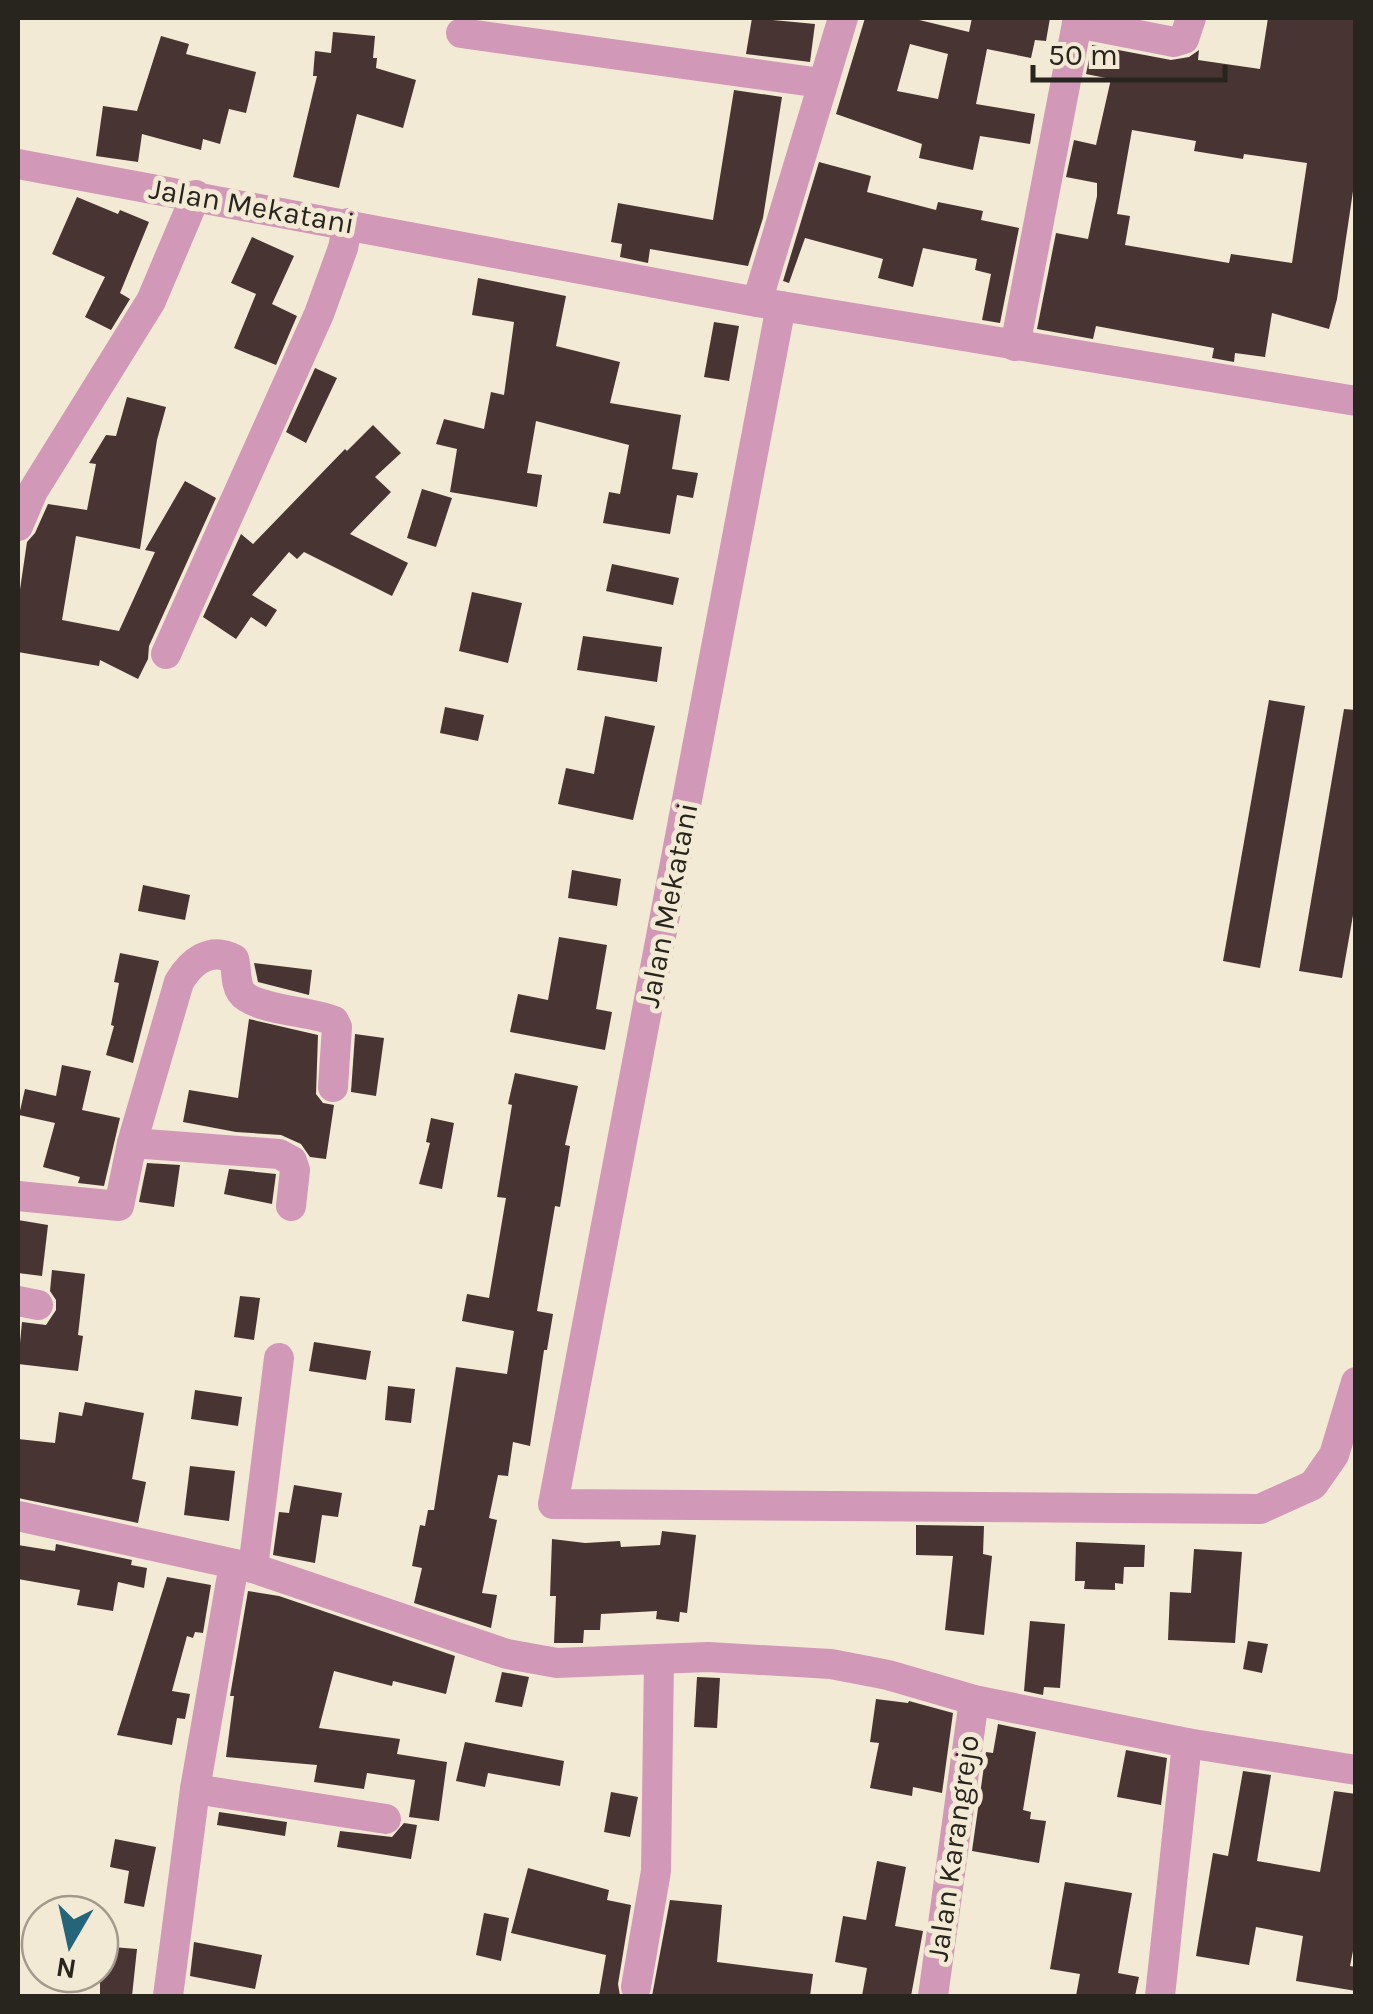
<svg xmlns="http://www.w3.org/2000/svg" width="1373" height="2014" font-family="Karla,sans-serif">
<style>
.building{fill:#483432;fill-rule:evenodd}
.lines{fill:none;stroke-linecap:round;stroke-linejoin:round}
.minor{stroke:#d298b7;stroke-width:30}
.labels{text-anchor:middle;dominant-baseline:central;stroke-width:10;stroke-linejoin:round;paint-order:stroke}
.street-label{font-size:30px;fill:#28251e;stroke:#f3ead5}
</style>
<rect width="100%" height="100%" fill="#f3ead5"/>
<!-- building -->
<g class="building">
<polygon points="752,18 815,24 810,62 746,54"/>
<path d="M 865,18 L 911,18 L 969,32 L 972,18 L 1050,18 L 1046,41 L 1035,40 L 1031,58 L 987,49 L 976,104 L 1035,114 L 1030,144 L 980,136 L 973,170 L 919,158 L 922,144 L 836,114 ZM 910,44 L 948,54 L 938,99 L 897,91 Z"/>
<path d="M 1268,18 L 1356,18 L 1356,171 L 1337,299 L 1329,329 L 1272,313 L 1265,357 L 1235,353 L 1234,362 L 1212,358 L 1214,348 L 1096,326 L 1093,339 L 1037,329 L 1056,233 L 1088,239 L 1097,196 L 1097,183 L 1066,177 L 1074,140 L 1096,145 L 1111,79 L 1086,74 L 1092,45 L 1171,60 L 1189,57 L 1199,50 L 1198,60 L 1260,69 ZM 1132,130 L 1196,141 L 1194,151 L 1243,159 L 1244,154 L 1307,163 L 1292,263 L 1231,254 L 1229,263 L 1125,245 L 1130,216 L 1117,214 Z"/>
<polygon points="333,32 375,36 373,58 377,58 376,68 416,80 403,128 357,114 339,188 293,177 317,76 313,76 315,51 331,53"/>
<polygon points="161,36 189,44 186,54 256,72 246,113 229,109 220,144 203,139 201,150 142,134 138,162 96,156 103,106 137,111"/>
<polygon points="734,90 782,97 763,218 748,266 650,249 648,263 620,257 622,244 611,242 618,203 713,220"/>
<polygon points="819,162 871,176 867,192 936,210 938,202 983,211 981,220 1019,228 1000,323 982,320 991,274 975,270 977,259 923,248 913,287 878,278 883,259 805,238 789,283 783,281"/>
<polygon points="77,197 118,214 120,210 149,222 120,293 130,299 111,330 85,317 105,277 52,254"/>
<polygon points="252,237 294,256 272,304 297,316 276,365 234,348 256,294 231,283"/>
<polygon points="478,278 566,296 556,346 620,362 610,403 681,415 672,469 698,473 693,498 677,495 670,534 603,523 609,492 620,494 629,445 536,421 527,473 542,475 537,507 450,492 457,449 436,444 444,419 484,429 491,392 504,395 514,322 472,315"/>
<polygon points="714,322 739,326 729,381 704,377"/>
<polygon points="315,368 337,378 306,443 286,432"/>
<polygon points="127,397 166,407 157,440 140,549 76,536 62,620 119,631 155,552 145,550 185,481 216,498 149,646 148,659 138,679 100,660 99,666 18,652 18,603 27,542 35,533 48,504 87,510 96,464 89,463 106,435 116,436"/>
<polygon points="373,425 401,453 375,477 391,492 350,534 408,563 392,596 304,552 297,559 289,552 252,595 277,610 266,627 251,617 236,639 203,617 241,534 253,544 345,449 347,451"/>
<polygon points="422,489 452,498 436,547 407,538"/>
<polygon points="612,564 679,578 673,605 606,591"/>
<polygon points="472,592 522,603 508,663 459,651"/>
<polygon points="583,636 662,647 657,682 577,670"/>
<polygon points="1269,700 1305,706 1260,968 1223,961"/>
<polygon points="445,707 484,715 478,741 440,733"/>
<polygon points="1344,709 1356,710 1356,898 1342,978 1299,971"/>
<polygon points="605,716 655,726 633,820 558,804 566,768 594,774"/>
<polygon points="572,870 621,879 617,906 568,898"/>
<polygon points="143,885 190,895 185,920 138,911"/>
<polygon points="559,937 607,945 596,1009 612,1012 605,1050 510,1032 518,994 548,1000"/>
<polygon points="120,953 159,961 133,1063 106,1055 114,1026 111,1025 119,983 114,982"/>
<polygon points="254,963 312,970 309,995 258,982"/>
<polygon points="249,1019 318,1035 316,1094 323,1103 334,1105 326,1159 310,1157 301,1144 281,1135 236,1132 183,1122 189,1090 238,1098"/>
<polygon points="355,1034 384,1038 376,1096 351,1092"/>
<polygon points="62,1065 91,1071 82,1110 120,1118 104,1186 78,1183 80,1177 43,1167 55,1123 19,1115 25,1089 56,1096"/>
<polygon points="515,1073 578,1086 565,1145 570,1146 560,1207 555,1206 537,1311 553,1314 547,1350 544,1350 530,1446 513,1442 508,1476 498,1475 489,1518 497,1520 482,1593 497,1595 491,1628 414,1603 422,1568 412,1566 420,1525 425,1526 428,1510 434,1510 456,1367 507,1374 514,1331 462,1321 467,1294 489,1298 506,1198 497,1197 512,1105 508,1104"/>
<polygon points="431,1118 454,1123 442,1189 419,1184 430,1143 426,1142"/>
<polygon points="147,1163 180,1165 174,1207 139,1202"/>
<polygon points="229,1169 276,1174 272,1204 224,1194"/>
<polygon points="18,1220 48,1225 42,1276 18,1273"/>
<polygon points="52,1270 85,1274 78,1335 83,1336 78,1371 18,1364 22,1322 46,1325 56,1310 56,1300 50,1291"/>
<polygon points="240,1296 260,1298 254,1340 234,1337"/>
<polygon points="314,1342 371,1351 366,1380 309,1371"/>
<polygon points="388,1386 415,1389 411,1423 385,1420"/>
<polygon points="195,1390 242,1397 238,1426 191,1419"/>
<polygon points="85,1402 144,1413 132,1479 146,1482 138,1523 18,1498 18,1439 55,1443 59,1412 82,1416"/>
<polygon points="190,1466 235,1471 229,1521 184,1515"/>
<polygon points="294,1485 342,1493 338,1517 322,1515 315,1563 273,1555 279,1512 289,1513"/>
<polygon points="916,1525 984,1526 983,1554 992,1556 984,1635 945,1630 953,1556 916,1555"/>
<polygon points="662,1531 696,1535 687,1613 680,1612 679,1622 656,1619 657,1611 601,1614 600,1630 584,1630 583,1643 554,1643 556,1596 550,1596 552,1539 585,1543 620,1541 621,1547 660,1545"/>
<polygon points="1076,1542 1145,1545 1144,1567 1124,1567 1123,1584 1115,1583 1115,1590 1084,1589 1085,1581 1075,1581"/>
<polygon points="56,1544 132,1560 131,1565 147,1568 144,1588 118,1582 113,1611 77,1605 80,1590 18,1579 18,1545 55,1551"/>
<polygon points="1194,1549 1242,1552 1235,1643 1168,1640 1170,1592 1191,1593"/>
<polygon points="167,1577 211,1585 203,1633 195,1632 193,1638 187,1636 172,1691 190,1694 185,1719 177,1718 172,1745 117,1735"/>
<polygon points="248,1591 279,1596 455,1656 446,1694 393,1681 392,1686 334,1671 319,1728 400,1739 397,1754 447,1762 439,1821 409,1817 415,1780 367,1773 364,1789 314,1782 317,1765 226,1757 234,1696 230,1696"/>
<polygon points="1030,1621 1065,1624 1060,1688 1044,1687 1043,1695 1024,1691"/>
<polygon points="1248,1641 1268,1644 1262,1673 1243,1669"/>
<polygon points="502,1672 529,1677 522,1707 495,1702"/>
<polygon points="697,1677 720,1678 717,1728 694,1727"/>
<polygon points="876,1699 908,1703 909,1701 953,1713 942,1793 913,1787 912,1796 870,1788 879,1743 870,1742"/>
<polygon points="998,1724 1036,1732 1023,1810 1031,1812 1030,1819 1046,1821 1039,1863 972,1851 986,1752 993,1753"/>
<polygon points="465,1742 564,1761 560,1786 488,1773 485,1787 456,1781"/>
<polygon points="1126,1750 1167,1758 1161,1805 1117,1797"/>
<polygon points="1243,1771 1271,1775 1257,1861 1320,1872 1334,1791 1356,1794 1356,1936 1350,1966 1356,1967 1356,1991 1296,1981 1303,1936 1256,1927 1249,1965 1196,1956 1213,1853 1228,1856"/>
<polygon points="611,1792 638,1797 630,1837 604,1832"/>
<polygon points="219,1812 287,1822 285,1836 217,1825"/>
<polygon points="404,1823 417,1825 411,1859 337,1847 340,1831 392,1837"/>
<polygon points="115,1839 156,1847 144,1907 124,1903 129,1871 110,1867"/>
<polygon points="877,1861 906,1867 895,1926 923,1931 911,1996 862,1996 867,1968 835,1962 843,1916 866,1920"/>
<polygon points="528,1868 609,1890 607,1900 631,1905 618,1984 620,1996 599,1996 606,1955 511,1933"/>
<polygon points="1065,1882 1132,1893 1118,1973 1139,1977 1135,1996 1076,1996 1080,1974 1050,1969"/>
<polygon points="670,1900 722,1905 717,1962 813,1974 810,1996 652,1996"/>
<polygon points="484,1913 509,1918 501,1961 476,1955"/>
<polygon points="194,1942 262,1955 255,1989 190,1976"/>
<polygon points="100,1946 137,1949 132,1996 100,1996"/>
</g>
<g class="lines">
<!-- minor -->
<g class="minor">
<polyline points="1077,23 1174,42 1184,39 1191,18"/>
<polyline points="461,33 821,83"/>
<polyline points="18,164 757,302 1356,401"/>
<polyline points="757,302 843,18"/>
<polyline points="781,306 553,1504 1260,1509 1313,1485 1334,1455 1356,1382"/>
<polyline points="1015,346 1078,18"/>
<polyline points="18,526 33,491 151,301 196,195"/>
<polyline points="166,654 319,314 343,248 348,223"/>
<path d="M 132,1143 L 179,982 C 191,962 210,946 234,959 C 237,969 235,983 241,992 C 253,1010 312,1011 334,1021 L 337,1027 L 333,1087"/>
<polyline points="18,1196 119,1206 132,1143 279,1154 292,1161 295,1170 291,1206"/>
<polyline points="18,1301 38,1305"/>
<polyline points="18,1516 253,1568 507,1654 557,1663 708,1657 831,1664 888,1675 974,1700 1187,1743 1356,1770"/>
<polyline points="253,1568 279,1358"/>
<polyline points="195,1789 386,1819"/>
<polyline points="636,1987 656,1871 659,1659"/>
<polyline points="168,1996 195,1789 234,1564"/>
<polyline points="933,1996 974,1700"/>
<polyline points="1160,1996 1187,1743"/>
</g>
</g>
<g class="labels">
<!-- street labels -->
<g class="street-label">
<text transform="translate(252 206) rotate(10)">Jalan Mekatani</text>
<text transform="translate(668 905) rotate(-79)">Jalan Mekatani</text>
<text transform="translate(953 1848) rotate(-82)">Jalan Karangrejo</text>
</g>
</g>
<!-- border -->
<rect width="1373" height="2014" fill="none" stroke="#28251e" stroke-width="40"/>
<!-- north arrow -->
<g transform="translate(70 1944) rotate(189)"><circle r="48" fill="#f3ead5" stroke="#a29b8c" stroke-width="2.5"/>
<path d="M0-8L18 38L0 25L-18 38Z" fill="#246579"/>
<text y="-15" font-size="28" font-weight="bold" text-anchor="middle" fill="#28251e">N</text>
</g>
<!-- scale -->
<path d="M1033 65v15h192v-15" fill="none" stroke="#28251e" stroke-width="5"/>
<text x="1048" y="65" font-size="30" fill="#28251e" stroke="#f3ead5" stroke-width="8" paint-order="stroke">50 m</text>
</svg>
